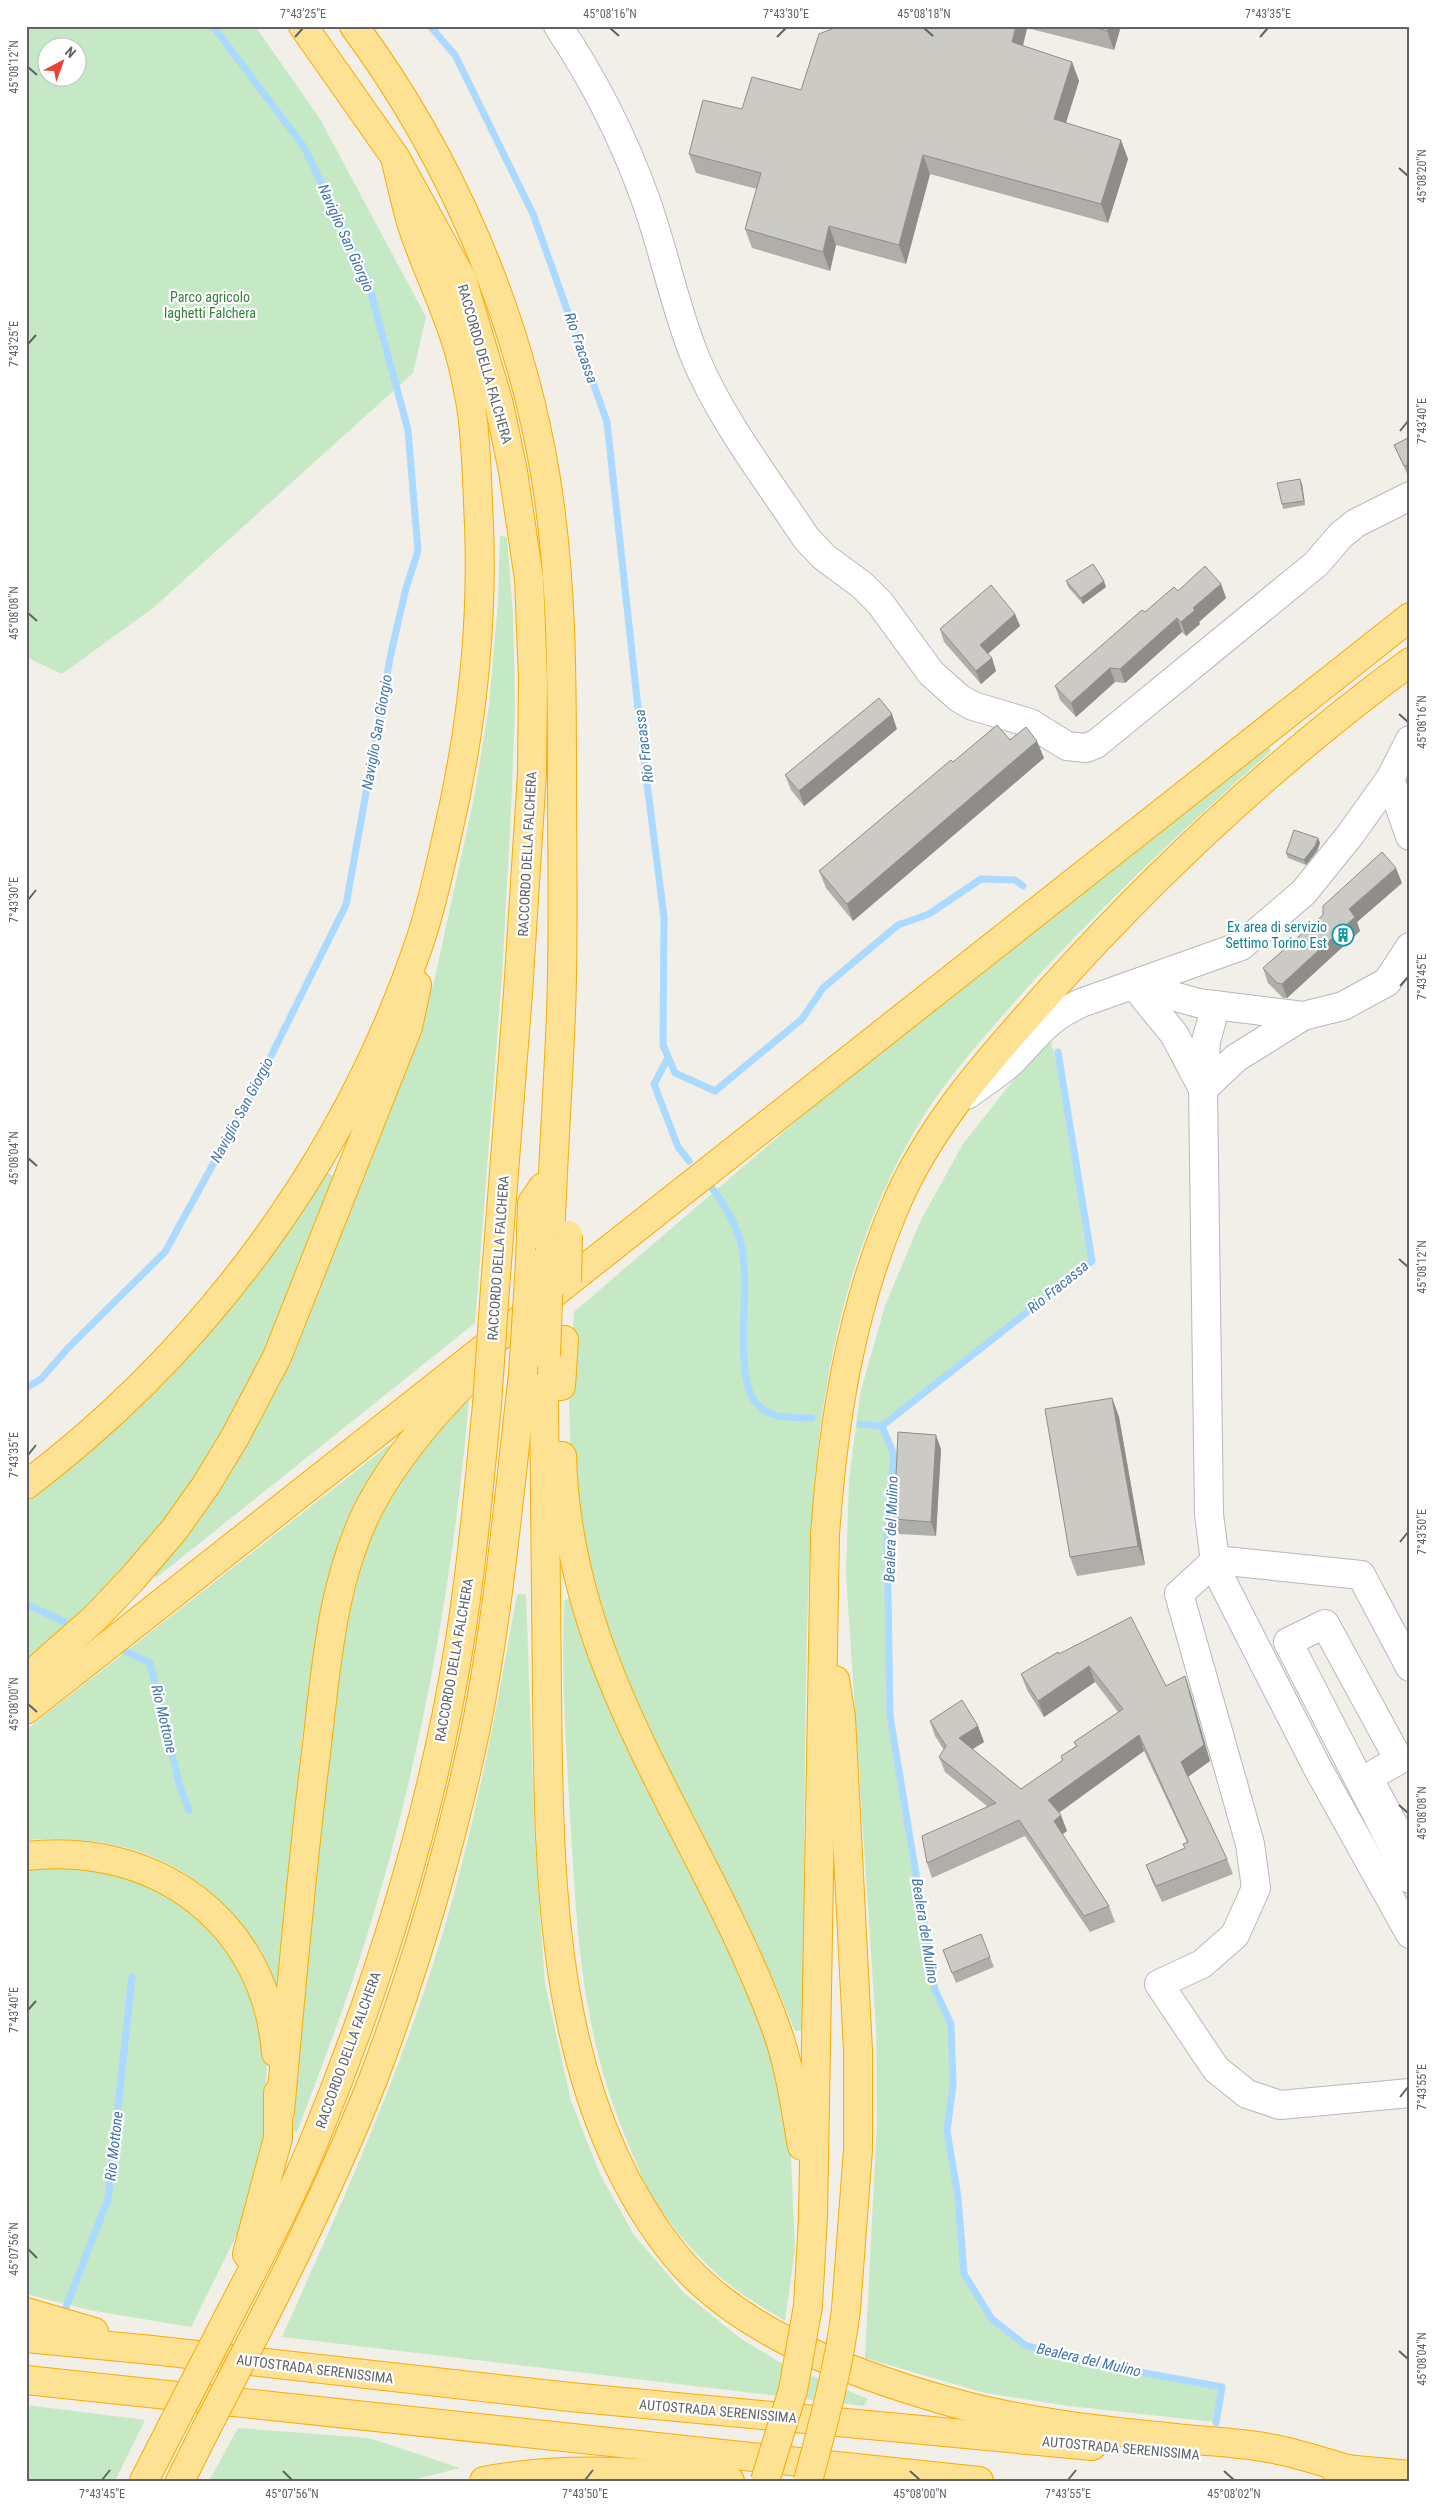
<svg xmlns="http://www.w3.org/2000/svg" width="1436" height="2507" font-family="'Roboto Condensed',sans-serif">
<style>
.green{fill:#c5e8c5;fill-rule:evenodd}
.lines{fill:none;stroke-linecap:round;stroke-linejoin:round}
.stream{stroke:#aadaff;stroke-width:7}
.minor-casing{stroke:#b5b8bc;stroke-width:30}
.highway-casing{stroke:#f9ab00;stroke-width:30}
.minor{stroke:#fff;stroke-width:28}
.highway{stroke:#fde293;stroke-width:28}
.highway-bridge-casing{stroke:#f9ab00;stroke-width:30;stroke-linecap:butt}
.highway-bridge{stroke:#fde293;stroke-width:28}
.wall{fill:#afaea9}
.shaded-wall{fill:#8f8d8a}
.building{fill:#cccac5;stroke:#8f8d8a}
.ticks{fill:none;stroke:#5f6368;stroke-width:2}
.labels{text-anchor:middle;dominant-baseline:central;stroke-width:4.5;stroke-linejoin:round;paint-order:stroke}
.park-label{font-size:14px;fill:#348238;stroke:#fff}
.street-label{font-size:14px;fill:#5f6368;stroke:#fff}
.culture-label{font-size:14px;fill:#0d838f;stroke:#fff;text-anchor:end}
.water-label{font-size:15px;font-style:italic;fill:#4174aa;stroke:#fff}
.neatline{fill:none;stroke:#5f6368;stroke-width:2}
.ticks-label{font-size:12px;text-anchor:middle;fill:#5f6368}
</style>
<rect width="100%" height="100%" fill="#f1efe8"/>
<!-- green -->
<g class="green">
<path d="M 26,26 L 255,26 L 320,119 L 426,317 L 413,373 L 153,608 L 62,674 L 26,657 ZM 48,48 L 78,48 L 78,78 L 48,78 Z"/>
<polygon points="500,536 507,537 513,615 515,704 511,810 502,976 475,1323 156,1578 152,1573 192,1523 413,1040 434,982 474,798 489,705 498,602"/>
<path d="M 1268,746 L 1271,751 C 1183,829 1097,910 1018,998 C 985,1036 950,1074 923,1117 C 817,1288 809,1487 806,1683 C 804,1798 804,1914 803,2030 L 795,2031 L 773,1979 L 636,1709 L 589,1582 L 571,1464 L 569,1401 L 574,1312 L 849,1076 Z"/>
<polygon points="1051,1042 1059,1071 1089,1261 881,1423 880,1429 892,1455 888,1718 932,1992 949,2025 951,2083 945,2132 955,2197 962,2274 991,2320 1024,2347 1089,2365 1219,2389 1214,2422 1069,2406 985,2393 865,2358 877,2123 876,2028 846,1574 849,1480 860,1394 885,1306 921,1220 963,1144 1030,1059"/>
<path d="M 328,1173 L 333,1176 C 292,1289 249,1405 178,1503 C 135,1563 81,1612 26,1661 L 26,1503 C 86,1456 145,1406 196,1349 C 245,1294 286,1233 328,1173 Z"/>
<path d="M 469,1398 C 453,1591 415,1794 353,1979 C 336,2030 316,2081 297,2132 L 290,2129 L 335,1678 L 354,1595 L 370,1537 L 398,1484 L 436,1432 Z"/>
<path d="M 389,1445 L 393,1450 L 322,1619 L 303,1732 L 279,1988 L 274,1988 C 232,1876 142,1831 26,1840 L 26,1730 Z"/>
<path d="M 517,1594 L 526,1594 L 535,1845 L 545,1984 L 571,2101 L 600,2174 L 634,2235 L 683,2292 L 740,2338 L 779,2362 L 868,2399 L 864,2406 L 282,2337 C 347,2192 412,2048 454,1894 C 481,1795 499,1695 517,1594 Z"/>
<path d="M 569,1599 L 582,1642 L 614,1717 L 734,1955 L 783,2085 L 791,2159 L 795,2250 L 785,2321 C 769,2311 753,2302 738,2291 C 707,2269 681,2238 659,2207 C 645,2188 637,2164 628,2143 C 581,2034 577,1931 570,1815 C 566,1744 561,1672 564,1600 Z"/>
<polygon points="100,1867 153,1885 206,1922 229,1950 260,2015 267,2052 265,2140 249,2210 191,2327 89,2310 26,2294 26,1868"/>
<polygon points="26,2405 145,2420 115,2481 26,2481"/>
<polygon points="238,2428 369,2438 460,2468 409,2481 209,2481"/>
</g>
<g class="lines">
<!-- stream -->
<g class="stream">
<polyline points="430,26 455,55 533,214 607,422 641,736 664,917 663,1045 675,1073 715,1091 802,1019 823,988 898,925 929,914 981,879 1015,880 1023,886"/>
<polyline points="668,1058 654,1084 678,1147 689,1161"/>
<path d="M 709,1184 C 721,1199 733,1218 739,1237 C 754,1277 730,1379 758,1405 C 775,1421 792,1416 812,1418"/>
<polyline points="26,1388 41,1379 68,1348 165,1252 257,1084 346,905 391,653 406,588 418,551 408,430 367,278 304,147 213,26"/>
<polyline points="860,1424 882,1426 894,1455 887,1531 890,1716 935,1990 951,2024 953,2085 947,2131 958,2197 964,2274 992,2319 1025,2345 1090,2363 1222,2387 1216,2423"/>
<polyline points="882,1426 1092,1261 1058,1052"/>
<polyline points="26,1604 65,1622"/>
<polyline points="117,1647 150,1663 180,1787 189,1810"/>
<polyline points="66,2307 108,2199 132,1977"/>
</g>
<!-- minor casing -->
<g class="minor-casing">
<g id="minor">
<path d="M 558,26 C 594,80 623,137 645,198 C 664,250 674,305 695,357 C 722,422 768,480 806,538 L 824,557 L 862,585 L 880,603 L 931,673 L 959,698 L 973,706 L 1030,723 L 1067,746 L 1086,748 L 1096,744 L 1316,564 L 1341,535 L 1356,523 L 1410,496"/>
<polyline points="1390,779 1410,836"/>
<polyline points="1134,985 1198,1003 1303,1016 1343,1006 1387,982 1410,947"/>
<polyline points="1134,985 1174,1034 1203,1089 1236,1058 1303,1016"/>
<polyline points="1216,1005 1206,1041 1203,1089 1209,1514 1214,1554 1223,1583 1317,1767 1410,1934"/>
<path d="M 967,1095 C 982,1084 998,1074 1011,1062 C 1038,1035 1045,1020 1081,1003 L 1241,946 L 1304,892 L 1350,835 L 1390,779 L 1410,740"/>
<polyline points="1410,1667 1361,1575 1216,1560 1179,1594 1250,1844 1256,1888 1235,1935 1202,1964 1159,1984 1216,2069 1247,2094 1280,2105 1410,2093"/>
<polyline points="1410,1855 1371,1783 1376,1773 1399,1760 1325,1624 1288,1642 1410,1879"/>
</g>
</g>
<!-- highway casing -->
<g class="highway-casing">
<g id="highway">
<polyline points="303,26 395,157 462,279 499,404 513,471 529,579 533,679 532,773 518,993 495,1288"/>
<path d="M 354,26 C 450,156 518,313 545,473 C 562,575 562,675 562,778 C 562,856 564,935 561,1013 C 558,1092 552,1170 550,1249"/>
<polyline points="530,1263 532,1203 543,1187"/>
<path d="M 546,1355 L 544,1401 C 545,1498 546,1594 547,1691 C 549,1882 549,2097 674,2254 C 738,2333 853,2374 947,2401 C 1024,2423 1106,2431 1185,2439 C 1214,2442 1245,2443 1274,2449 C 1300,2454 1326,2463 1351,2470"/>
<polyline points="561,1386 564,1340"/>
<path d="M 562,1456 C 568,1676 704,1832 776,2028 C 790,2066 795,2107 802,2146"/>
<path d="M 26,1485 C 207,1348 346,1158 419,944 C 431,909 439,872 447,836 C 471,734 483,630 479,525 C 477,486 477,445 471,406 C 468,390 465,372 460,355 C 448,310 425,267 411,222 C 405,201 400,179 395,157"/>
<polyline points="26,1679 95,1618 133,1578 174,1530 206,1485 235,1437 277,1357 408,1027 417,985"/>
<polyline points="835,1680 841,1717 858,2051 858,2150 846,2309"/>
<polyline points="26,1710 1410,617"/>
<path d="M 26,1856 C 154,1841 266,1920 276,2053"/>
<path d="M 280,2112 C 291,1992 301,1872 316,1753 C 326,1670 331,1582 370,1506 C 396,1457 432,1415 471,1376"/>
<polyline points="247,2254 278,2138 278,2093"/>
<path d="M 808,2306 L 813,2217 L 825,1535 C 833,1423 850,1313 894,1209 C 929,1125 990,1058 1050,991 C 1158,871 1279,758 1410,662"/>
<path d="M 232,2310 C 262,2252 293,2194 317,2134 C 381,1977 432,1813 459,1646 C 472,1566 479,1485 487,1405"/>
<polyline points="26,2312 94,2332"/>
<path d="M 265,2315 C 304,2238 342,2159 374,2077 C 416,1966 450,1849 475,1732 C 499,1614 509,1494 523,1374"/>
<polyline points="26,2338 152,2350 570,2397 1092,2446"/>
<polyline points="26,2380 979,2481"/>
<polyline points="1334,2468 1410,2475"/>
<polyline points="144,2481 172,2426"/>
<polyline points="180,2481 205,2431"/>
<path d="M 484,2481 C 566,2465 648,2472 730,2481"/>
</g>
</g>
<!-- minor -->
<use href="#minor" class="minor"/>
<!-- highway -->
<use href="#highway" class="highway"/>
<!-- highway-bridge casing -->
<g class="highway-bridge-casing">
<g id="highway-bridge">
<polyline points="567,1281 568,1235"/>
<polyline points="546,1355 550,1249"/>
<polyline points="523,1374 530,1263"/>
<polyline points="487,1405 495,1288"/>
<polyline points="172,2426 232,2310"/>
<polyline points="205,2431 265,2315"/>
<polyline points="765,2481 793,2390 808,2306"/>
<path d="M 808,2481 C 823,2424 839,2368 846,2309"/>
</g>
</g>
<!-- highway-bridge -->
<use href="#highway-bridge" class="highway-bridge"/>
</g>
<!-- wall -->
<g class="wall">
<polygon points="839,26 1121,26 1114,50 1027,28 1023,46 1072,62 1079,81 1066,123 1128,159 1108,223 930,174 906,264 836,245 830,271 752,248 745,229 757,189 696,173 689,154 742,109 801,90"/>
<polygon points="1410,437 1410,475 1408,476 1394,445"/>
<polygon points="1302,484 1305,505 1283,509 1282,504"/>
<polygon points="1066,581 1106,587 1083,604 1068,587"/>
<polygon points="1221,584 1226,598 1199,622 1200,624 1186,636 1182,632 1125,683 1115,682 1076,717 1060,700 1055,686 1145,612 1178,591"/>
<polygon points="1015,614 1020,626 988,654 992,658 996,671 981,684 944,642 940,629"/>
<polygon points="897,729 804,806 791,790 785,775"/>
<polygon points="1010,740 1044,758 853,921 826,888 819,871 953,762"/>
<polygon points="1318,838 1320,843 1317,851 1306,865 1288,858 1286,853"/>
<polygon points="1402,883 1357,922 1360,931 1287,998 1283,998 1268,983 1263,968"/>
<polygon points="1112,1398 1119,1417 1145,1565 1077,1576 1070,1557"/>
<polygon points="941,1449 936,1536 899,1534 894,1519"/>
<polygon points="1059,1654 1166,1686 1185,1676 1190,1691 1210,1761 1188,1777 1227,1859 1233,1874 1162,1902 1152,1881 1146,1865 1185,1849 1187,1842 1144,1751 1059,1813 1067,1831 1062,1834 1109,1906 1115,1922 1090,1932 1025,1836 932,1878 927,1863 987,1806 945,1772 939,1757 944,1750 935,1736 930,1721 978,1726 984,1742 972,1749 1021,1789 1062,1761 1061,1756 1076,1746 1074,1742 1118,1712 1095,1682 1044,1717 1027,1690 1021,1674"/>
<polygon points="943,1950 990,1957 994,1967 956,1983"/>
</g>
<!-- shaded-wall -->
<g class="shaded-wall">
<polygon points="1016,26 1027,26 1027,28 1019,61 1012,42"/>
<polygon points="1109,26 1121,26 1114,50 1107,31"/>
<polygon points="1072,62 1079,81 1061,138 1054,119"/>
<polygon points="1121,140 1128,159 1108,223 1101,204"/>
<polygon points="923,155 930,174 906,264 899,245"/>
<polygon points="829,226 836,245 830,271 823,252"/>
<polygon points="1300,479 1302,484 1305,505 1304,501"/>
<polygon points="1104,581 1106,587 1083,604 1081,598"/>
<polygon points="1221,584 1226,598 1199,622 1200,624 1186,636 1181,622 1193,608"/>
<polygon points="1015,614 1020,626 984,657 980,645"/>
<polygon points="1177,618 1182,632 1125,683 1120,669"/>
<polygon points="992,658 996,671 981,684 976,671"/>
<polygon points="1110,668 1115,682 1076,717 1071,703"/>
<polygon points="892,714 897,729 804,806 799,791"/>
<polygon points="1037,741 1044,758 853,921 847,904"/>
<polygon points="1318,838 1320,843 1317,851 1306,865 1304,860"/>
<polygon points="1396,868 1402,883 1357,922 1360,931 1287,998 1282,984 1349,909"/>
<polygon points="1112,1398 1119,1417 1145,1565 1138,1546"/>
<polygon points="936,1435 941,1449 936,1536 931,1522"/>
<polygon points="1089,1666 1095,1682 1044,1717 1038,1701"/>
<polygon points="1185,1676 1190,1691 1210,1761 1186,1778 1181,1762"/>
<polygon points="978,1726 984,1742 965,1754 959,1738"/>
<polygon points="1139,1735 1144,1751 1054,1816 1048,1800"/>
<polygon points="1061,1815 1067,1831 1059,1837 1054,1821"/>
</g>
<!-- building -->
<g class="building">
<polygon points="839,26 1016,26 1012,42 1072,62 1054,119 1121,140 1101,204 923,155 899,245 829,226 823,252 745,229 761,173 689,154 703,100 742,109 752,77 801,90 819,34"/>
<polygon points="1089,26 1109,26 1107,31"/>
<polygon points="1410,437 1410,464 1404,466 1394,445"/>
<polygon points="1300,479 1304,501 1282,504 1277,483"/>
<polygon points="1093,564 1104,581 1081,598 1066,581"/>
<polygon points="1205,566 1221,584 1193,608 1195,610 1181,622 1177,618 1120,669 1110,668 1071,703 1055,686 1142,610 1145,612 1174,587 1178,591"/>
<polygon points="991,585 1015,614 980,645 992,658 976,671 940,629"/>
<polygon points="879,698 892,714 799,791 785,775"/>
<polygon points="997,725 1010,740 1026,727 1037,741 847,904 819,871 951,760 953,762"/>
<polygon points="1294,830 1318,838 1315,846 1304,860 1286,853"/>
<polygon points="1382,852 1396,868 1349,909 1355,917 1282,984 1277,983 1263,968 1323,915 1323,906"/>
<polygon points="1112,1398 1138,1546 1070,1557 1045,1409"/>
<polygon points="898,1432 936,1435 931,1522 894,1519"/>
<polygon points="1131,1617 1166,1686 1185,1676 1204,1745 1181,1762 1227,1859 1156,1886 1146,1865 1185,1848 1183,1844 1188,1842 1139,1735 1048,1800 1061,1815 1054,1821 1109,1906 1084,1916 1019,1820 927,1863 922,1836 996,1803 939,1757 946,1746 930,1721 962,1700 978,1726 959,1738 1021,1789 1063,1760 1061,1756 1077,1746 1074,1742 1123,1709 1089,1666 1038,1701 1021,1674 1058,1652 1059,1654"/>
<polygon points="981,1934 990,1957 952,1973 943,1950"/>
</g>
<!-- ticks -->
<path class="ticks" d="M 610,28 L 619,36M 924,28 L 933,36M 295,37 L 303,28M 777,37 L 786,28M 1260,37 L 1268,28M 28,67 L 37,75M 1399,168 L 1408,176M 28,344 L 36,335M 1400,431 L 1408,421M 28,613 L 37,621M 1399,714 L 1408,722M 28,900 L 36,890M 1400,986 L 1408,977M 28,1158 L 37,1166M 1399,1259 L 1408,1267M 28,1455 L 36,1445M 1400,1542 L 1408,1532M 28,1704 L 37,1712M 1399,1805 L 1408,1813M 28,2010 L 36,2001M 1400,2097 L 1408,2087M 28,2249 L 37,2258M 1399,2351 L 1408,2359M 283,2471 L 292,2480M 910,2471 L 920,2480M 1224,2471 L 1234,2480M 102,2480 L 110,2470M 585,2480 L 593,2470M 1068,2480 L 1076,2470"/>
<!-- icons -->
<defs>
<g id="building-ring" transform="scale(1.125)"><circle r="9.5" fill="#fff" stroke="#0f9aa8" stroke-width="1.5"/><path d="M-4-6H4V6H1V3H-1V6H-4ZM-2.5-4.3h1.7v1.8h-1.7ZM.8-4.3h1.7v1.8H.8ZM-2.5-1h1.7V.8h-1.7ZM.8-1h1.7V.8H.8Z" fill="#0f9aa8"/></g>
</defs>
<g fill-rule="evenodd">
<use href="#building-ring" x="1343" y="935"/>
</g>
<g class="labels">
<!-- park labels -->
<g class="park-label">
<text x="210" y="297">Parco agricolo<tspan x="210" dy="16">laghetti Falchera</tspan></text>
</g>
<!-- street labels -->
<g class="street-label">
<text transform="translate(485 364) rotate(74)">RACCORDO DELLA FALCHERA</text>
<text transform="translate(527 854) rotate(-87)">RACCORDO DELLA FALCHERA</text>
<text transform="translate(498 1258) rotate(-86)">RACCORDO DELLA FALCHERA</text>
<text transform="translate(454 1660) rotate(-80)">RACCORDO DELLA FALCHERA</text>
<text transform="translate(348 2050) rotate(-70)">RACCORDO DELLA FALCHERA</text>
<text transform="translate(315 2369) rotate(7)">AUTOSTRADA SERENISSIMA</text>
<text transform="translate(718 2411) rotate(5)">AUTOSTRADA SERENISSIMA</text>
<text transform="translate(1121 2448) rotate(5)">AUTOSTRADA SERENISSIMA</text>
</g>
<!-- culture labels -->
<g class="culture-label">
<text x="1327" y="927">Ex area di servizio<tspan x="1327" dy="16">Settimo Torino Est</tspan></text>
</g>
<!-- water labels -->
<g class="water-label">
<text transform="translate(346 238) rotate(66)">Naviglio San Giorgio</text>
<text transform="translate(581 348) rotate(71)">Rio Fracassa</text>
<text transform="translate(377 732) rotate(-80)">Naviglio San Giorgio</text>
<text transform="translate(644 746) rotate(-97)">Rio Fracassa</text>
<text transform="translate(242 1110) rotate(-62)">Naviglio San Giorgio</text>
<text transform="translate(1058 1287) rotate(-39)">Rio Fracassa</text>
<text transform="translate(891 1529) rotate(-88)">Bealera del Mulino</text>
<text transform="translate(164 1719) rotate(77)">Rio Mottone</text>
<text transform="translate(925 1931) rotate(81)">Bealera del Mulino</text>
<text transform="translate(114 2146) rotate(-84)">Rio Mottone</text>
<text transform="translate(1089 2360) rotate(13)">Bealera del Mulino</text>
</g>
</g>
<!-- border -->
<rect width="1436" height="2507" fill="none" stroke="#ffffff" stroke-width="55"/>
<!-- north arrow -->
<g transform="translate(62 62) rotate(41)"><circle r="24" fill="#ffffff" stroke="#bfc1c3"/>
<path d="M0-4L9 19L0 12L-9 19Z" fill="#ea4335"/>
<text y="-8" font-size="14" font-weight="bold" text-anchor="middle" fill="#5f6368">N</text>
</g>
<rect x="28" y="28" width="1380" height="2452" class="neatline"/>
<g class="ticks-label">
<text x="303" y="18">7°43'25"E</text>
<text x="610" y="18">45°08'16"N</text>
<text x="786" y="18">7°43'30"E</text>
<text x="924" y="18">45°08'18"N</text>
<text x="1268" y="18">7°43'35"E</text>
<text transform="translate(14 67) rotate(-90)" y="4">45°08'12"N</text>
<text transform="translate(1422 176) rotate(-90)" y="4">45°08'20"N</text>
<text transform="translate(14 344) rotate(-90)" y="4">7°43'25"E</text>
<text transform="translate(1422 421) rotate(-90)" y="4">7°43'40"E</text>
<text transform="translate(14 613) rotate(-90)" y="4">45°08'08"N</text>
<text transform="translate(1422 722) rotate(-90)" y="4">45°08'16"N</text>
<text transform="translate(14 900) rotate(-90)" y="4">7°43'30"E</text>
<text transform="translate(1422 977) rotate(-90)" y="4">7°43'45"E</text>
<text transform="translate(14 1158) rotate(-90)" y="4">45°08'04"N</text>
<text transform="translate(1422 1267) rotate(-90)" y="4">45°08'12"N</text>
<text transform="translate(14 1455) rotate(-90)" y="4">7°43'35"E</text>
<text transform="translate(1422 1532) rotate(-90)" y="4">7°43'50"E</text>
<text transform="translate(14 1704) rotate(-90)" y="4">45°08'00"N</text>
<text transform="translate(1422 1813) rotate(-90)" y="4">45°08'08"N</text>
<text transform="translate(14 2010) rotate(-90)" y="4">7°43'40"E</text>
<text transform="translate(1422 2087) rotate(-90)" y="4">7°43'55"E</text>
<text transform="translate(14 2249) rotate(-90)" y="4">45°07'56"N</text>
<text transform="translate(1422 2359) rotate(-90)" y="4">45°08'04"N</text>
<text x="102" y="2498">7°43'45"E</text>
<text x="292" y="2498">45°07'56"N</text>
<text x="585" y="2498">7°43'50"E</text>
<text x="920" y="2498">45°08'00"N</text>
<text x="1068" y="2498">7°43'55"E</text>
<text x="1234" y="2498">45°08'02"N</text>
</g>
</svg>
